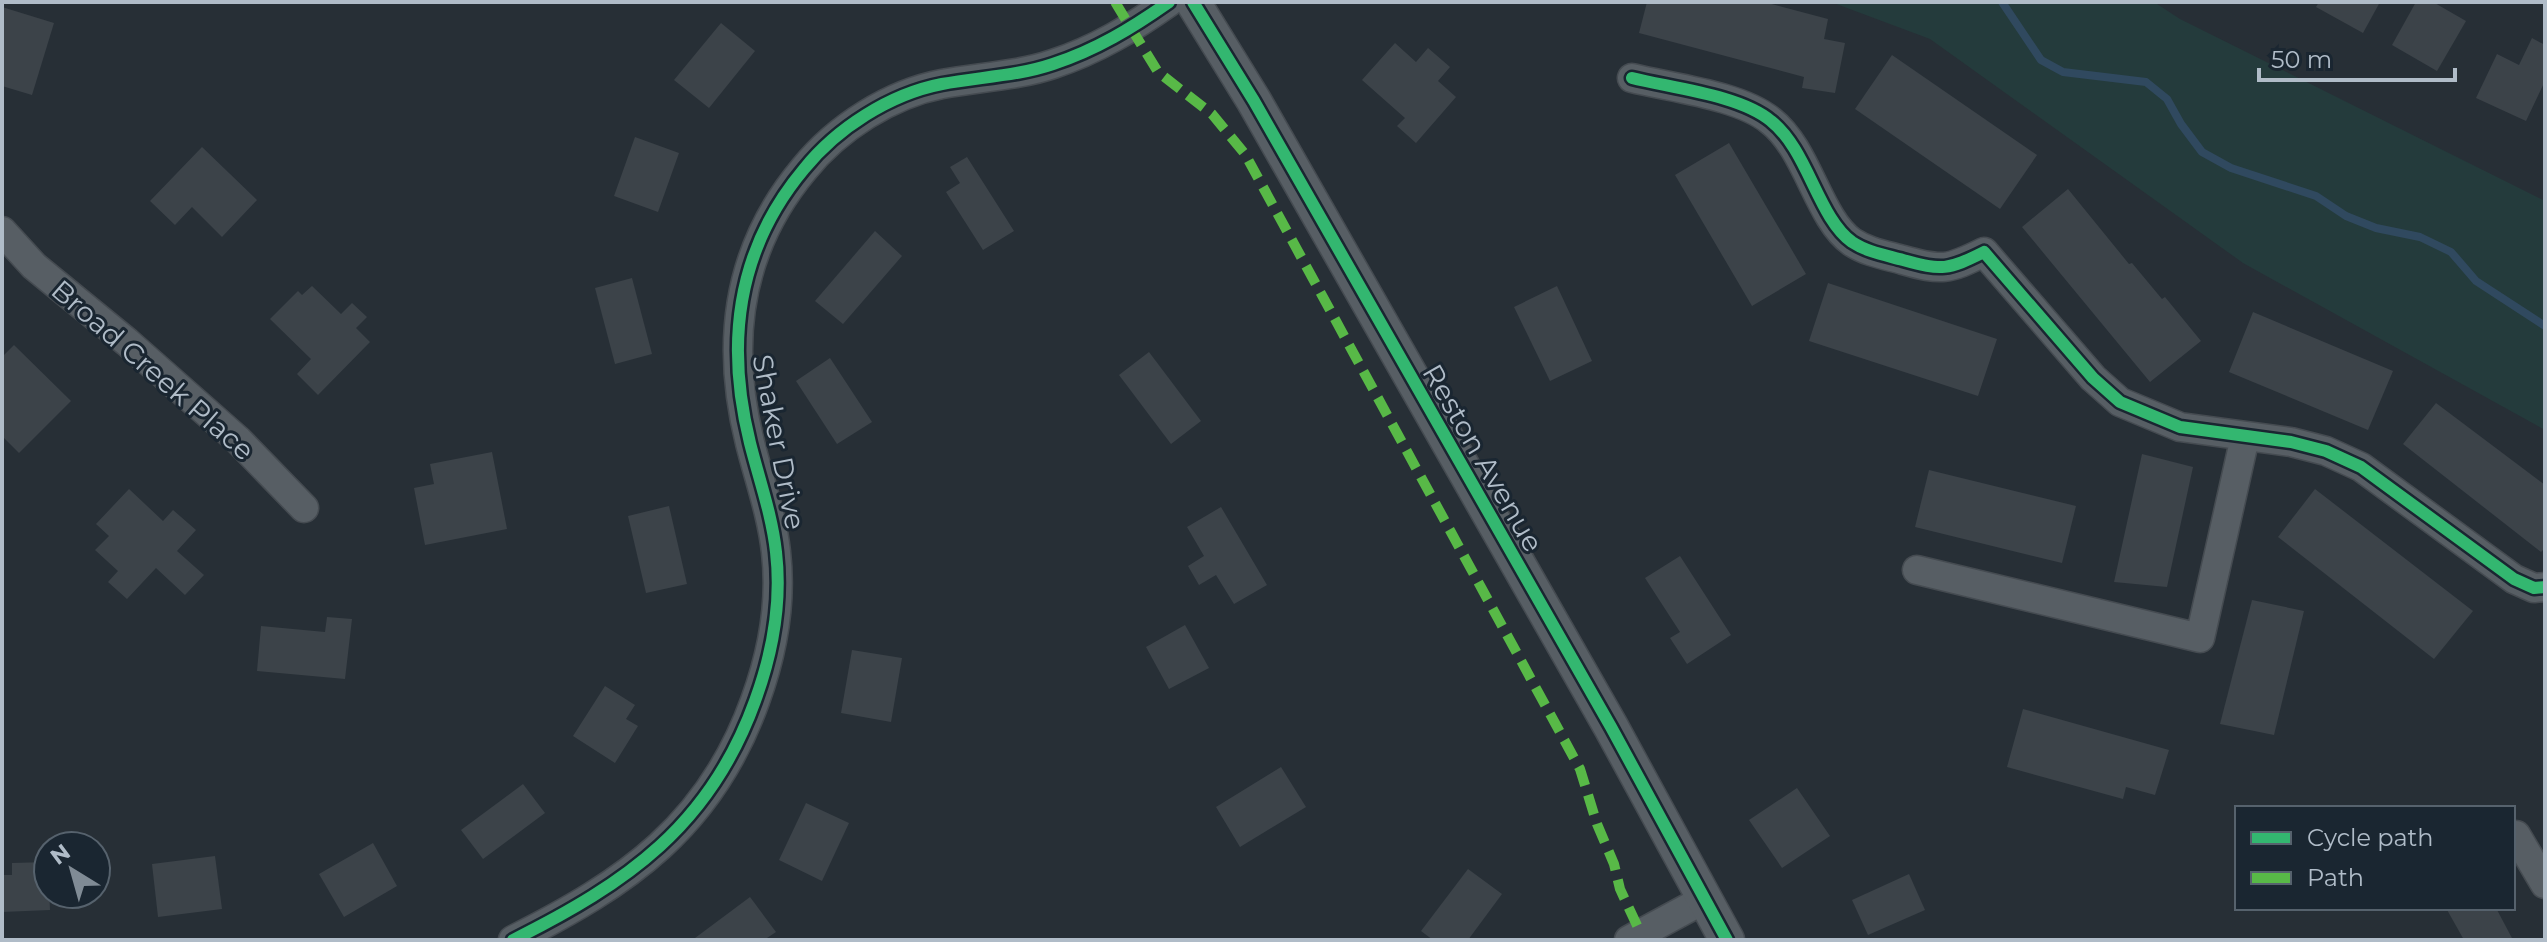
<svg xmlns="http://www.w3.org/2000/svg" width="2547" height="942" font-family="Montserrat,sans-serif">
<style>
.green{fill:#243b3c}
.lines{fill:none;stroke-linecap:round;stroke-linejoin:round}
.stream{stroke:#30495f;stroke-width:8}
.building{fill:#3c4349}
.minor-casing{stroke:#454b51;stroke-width:31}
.tertiary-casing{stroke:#454b51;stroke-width:37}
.minor{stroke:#575e64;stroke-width:28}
.tertiary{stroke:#575e64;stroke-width:34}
.quiet{stroke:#58b947;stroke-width:10;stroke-dasharray:20 10;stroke-linecap:butt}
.cycleway-casing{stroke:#1a2631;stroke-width:17}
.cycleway{stroke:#33b770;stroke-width:12}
.labels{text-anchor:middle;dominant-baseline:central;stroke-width:6;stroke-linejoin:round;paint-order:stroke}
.street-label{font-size:28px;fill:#b0bcc8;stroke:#1a2631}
</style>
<rect width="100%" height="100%" fill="#272f36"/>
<!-- green -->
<polygon class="green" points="1831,2 2154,2 2180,19 2545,201 2545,430 2243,263 1930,39"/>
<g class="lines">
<!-- stream -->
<polyline class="stream" points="2002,2 2041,60 2063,72 2146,82 2167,99 2181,124 2202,152 2231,168 2316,196 2346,216 2376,228 2420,237 2451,252 2476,281 2545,326"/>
</g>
<!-- building -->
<g class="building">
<polygon points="1647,2 1764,2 1828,19 1824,39 1845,43 1835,93 1802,88 1804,77 1639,33"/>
<polygon points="2319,2 2380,2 2363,33 2316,7"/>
<polygon points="2416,2 2433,2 2466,21 2437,71 2392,45"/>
<polygon points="2,7 54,23 32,95 2,86"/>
<polygon points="721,23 755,51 709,108 674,80"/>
<polygon points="2532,38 2545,45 2545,81 2526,121 2476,98 2497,54 2519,65"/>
<polygon points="1395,43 1416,62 1428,48 1450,67 1438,81 1456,97 1416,143 1397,126 1405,118 1362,80"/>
<polygon points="1892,55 2037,155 2000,209 1855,109"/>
<polygon points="635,137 679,153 658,212 614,196"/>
<polygon points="1729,143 1806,274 1752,306 1675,175"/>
<polygon points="202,147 257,200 222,237 192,207 175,225 150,201"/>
<polygon points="967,157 1014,231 983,250 946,192 960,183 950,167"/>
<polygon points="2068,189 2129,264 2132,263 2162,299 2165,297 2201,341 2150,382 2022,227"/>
<polygon points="875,231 902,256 843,324 815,301"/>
<polygon points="632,278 652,354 615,364 595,288"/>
<polygon points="1828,283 1997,339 1978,396 1809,341"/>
<polygon points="312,286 341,314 352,303 367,317 356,328 370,342 318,395 297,374 311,359 270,319 298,291 302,295"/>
<polygon points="1557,286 1592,361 1550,381 1514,307"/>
<polygon points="2253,312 2393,371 2368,430 2229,372"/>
<polygon points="14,345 71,401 19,453 2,436 2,357"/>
<polygon points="1149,352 1201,421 1171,444 1119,375"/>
<polygon points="830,358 872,422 837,444 796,381"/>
<polygon points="2436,403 2545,485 2545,548 2541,552 2403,444"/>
<polygon points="492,452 507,529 425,545 414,488 434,484 430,464"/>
<polygon points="2142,454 2193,467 2167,587 2114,582"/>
<polygon points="1929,470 2076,506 2062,563 1915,527"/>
<polygon points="129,489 163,521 173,510 196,530 177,551 204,575 185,595 156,568 127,599 108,582 118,571 95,550 109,536 96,524"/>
<polygon points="2315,489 2473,611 2434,659 2278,537"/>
<polygon points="669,506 687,584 646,593 628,516"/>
<polygon points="1221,507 1267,585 1234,604 1216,575 1199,585 1188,566 1204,556 1187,527"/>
<polygon points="1680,556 1731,635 1687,664 1670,638 1680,632 1645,578"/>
<polygon points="2252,600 2304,611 2274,735 2220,724"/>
<polygon points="327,617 352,619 345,679 257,671 261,626 325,632"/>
<polygon points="1185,625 1209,668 1169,689 1146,647"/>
<polygon points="852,650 902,658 891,722 841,713"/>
<polygon points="605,686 635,705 626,719 638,726 615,763 573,736"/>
<polygon points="2023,709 2169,750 2155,795 2126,787 2123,799 2007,767"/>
<polygon points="1281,767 1306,807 1240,847 1216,807"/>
<polygon points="523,784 545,813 483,859 461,830"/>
<polygon points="1797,788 1830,836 1782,868 1749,820"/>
<polygon points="806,803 849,823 822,881 779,860"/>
<polygon points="373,843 397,886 344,917 319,874"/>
<polygon points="215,856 222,909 158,917 152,864"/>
<polygon points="48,862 50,910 2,912 2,875 12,875 12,863"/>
<polygon points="1468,869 1502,894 1468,940 1433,940 1421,931"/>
<polygon points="1909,874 1925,910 1868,935 1852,900"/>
<polygon points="750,897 776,932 764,940 697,940 695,938"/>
<polygon points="2446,908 2496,908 2513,940 2464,940"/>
</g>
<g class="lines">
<!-- minor casing -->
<g class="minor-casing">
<g id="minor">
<path d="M 1632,78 C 1672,88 1740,95 1771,121 C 1808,150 1818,218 1852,242 C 1867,252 1885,255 1903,260 C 1942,271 1948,270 1984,252 L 2093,378 L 2120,402 L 2180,427 L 2291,442 L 2326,451 L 2361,467 L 2514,579 L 2534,588 L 2545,587"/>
<polyline points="2,231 34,266 127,342 238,440 304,508"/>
<polyline points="1917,570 2200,638 2245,437"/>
<polyline points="2516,835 2545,884"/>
<path d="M 513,940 C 627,883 710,826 755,701 C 773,652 782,604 776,552 C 772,515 759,479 750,443 C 725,343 737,249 804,169 C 837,128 890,94 942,84 C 979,77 1018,76 1053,64 C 1096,50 1132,28 1169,2"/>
<polyline points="1629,940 1703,900"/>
</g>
</g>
<!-- tertiary casing -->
<g class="tertiary-casing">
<polyline id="tertiary" points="1193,2 1254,101 1611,727 1727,940"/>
</g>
<!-- minor -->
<use href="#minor" class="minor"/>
<!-- tertiary -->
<use href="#tertiary" class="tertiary"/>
<!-- quiet -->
<polyline class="quiet" points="1115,2 1158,72 1212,114 1245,154 1580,769 1597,824 1614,864 1620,889 1641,934"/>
<!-- cycleway casing -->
<g class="cycleway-casing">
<g id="cycleway">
<polyline points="1193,2 1254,101 1611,727 1727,940"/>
<path d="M 1632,78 C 1672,88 1740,95 1771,121 C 1808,150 1818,218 1852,242 C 1867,252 1885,255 1903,260 C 1942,271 1948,270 1984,252 L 2093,378 L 2120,402 L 2180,427 L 2291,442 L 2326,451 L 2361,467 L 2514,579 L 2534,588 L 2545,587"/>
<path d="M 513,940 C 627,883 710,826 755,701 C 773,652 782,604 776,552 C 772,515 759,479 750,443 C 725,343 737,249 804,169 C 837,128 890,94 942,84 C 979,77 1018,76 1053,64 C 1096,50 1132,28 1169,2"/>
</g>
</g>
<!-- cycleway -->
<use href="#cycleway" class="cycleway"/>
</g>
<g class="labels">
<!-- street labels -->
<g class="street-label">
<text transform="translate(153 370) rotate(41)">Broad Creek Place</text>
<text transform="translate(779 442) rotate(79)">Shaker Drive</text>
<text transform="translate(1483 458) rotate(60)">Reston Avenue</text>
</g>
</g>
<!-- border -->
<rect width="2547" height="942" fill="none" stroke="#b0bcc8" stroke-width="8"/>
<!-- legend -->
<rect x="2235" y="806" width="280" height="104" fill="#1a2631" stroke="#56626d" stroke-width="2"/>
<rect x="2251" y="832" width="40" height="12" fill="#33b770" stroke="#56626d" stroke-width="2"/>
<text x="2307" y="846" font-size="24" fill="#b0bcc8">Cycle path</text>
<rect x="2251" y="872" width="40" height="12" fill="#58b947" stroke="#56626d" stroke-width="2"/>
<text x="2307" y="886" font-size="24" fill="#b0bcc8">Path</text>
<!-- north arrow -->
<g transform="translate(72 870) rotate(323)"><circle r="38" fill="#1a2631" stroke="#56626d" stroke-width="2"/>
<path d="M0-6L14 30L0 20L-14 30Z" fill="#808b95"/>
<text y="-12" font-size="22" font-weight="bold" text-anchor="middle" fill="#b0bcc8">N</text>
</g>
<!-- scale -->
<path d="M2259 68v12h196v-12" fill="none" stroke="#b0bcc8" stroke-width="4"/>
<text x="2271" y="68" font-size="24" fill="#b0bcc8" stroke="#1a2631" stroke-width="6" paint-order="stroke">50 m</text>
</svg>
